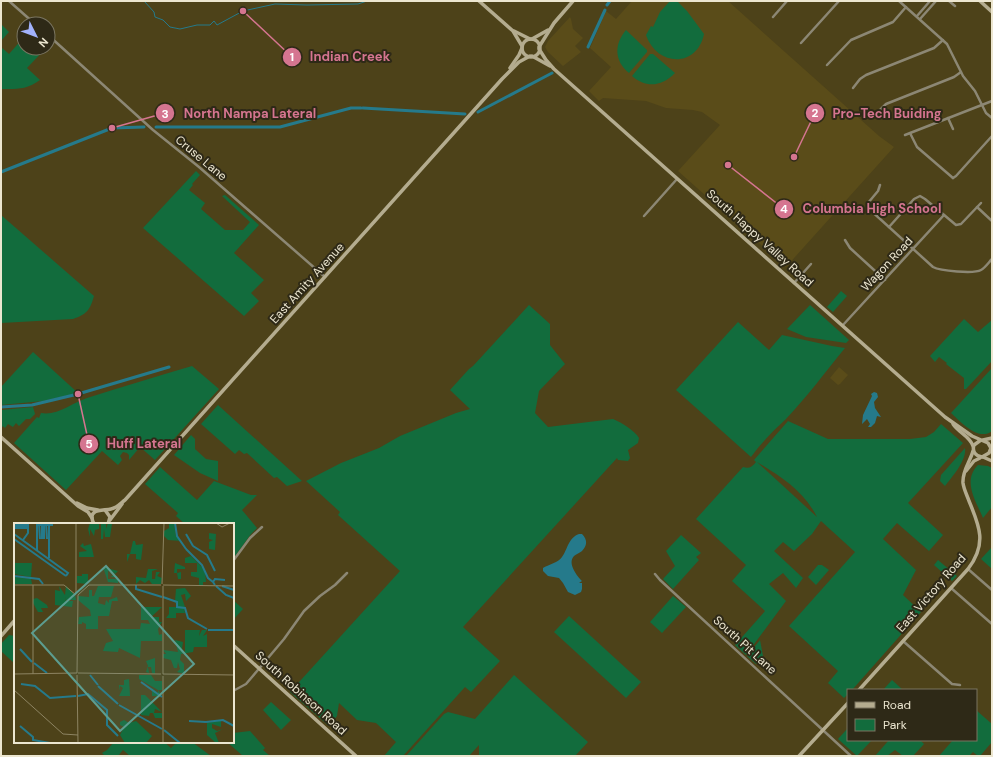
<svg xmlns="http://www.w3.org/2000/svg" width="993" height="757" font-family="'DM Sans',sans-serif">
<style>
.built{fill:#5a4c19}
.green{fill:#126c3d;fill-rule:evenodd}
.water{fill:#257a8b}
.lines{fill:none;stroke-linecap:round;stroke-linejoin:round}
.stream{stroke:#257a8b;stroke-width:1}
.canal{stroke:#257a8b;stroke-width:3}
.street{stroke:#8c8774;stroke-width:2.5}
.secondary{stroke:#b4ac8f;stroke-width:3.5}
.labels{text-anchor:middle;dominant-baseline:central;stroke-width:4;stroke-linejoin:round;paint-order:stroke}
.street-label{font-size:12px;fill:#ece6d0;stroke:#2e2917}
.inset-river{fill:none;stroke:#257a8b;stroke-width:2}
.inset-road{fill:none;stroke:#8d8462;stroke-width:1}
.view{fill:#5c9d90;fill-opacity:0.15;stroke:#5c9d90;stroke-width:2}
.inset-edge{fill:none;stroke:#ece6d0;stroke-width:2}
.leader{fill:none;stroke:#d57590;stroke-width:1.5}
.callout-dot{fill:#d57590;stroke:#2e2917;stroke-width:1.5}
.mark-label{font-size:12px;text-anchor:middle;font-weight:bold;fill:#fff}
.callout-label{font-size:13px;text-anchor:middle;font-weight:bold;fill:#d57590;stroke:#2e2917;stroke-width:4;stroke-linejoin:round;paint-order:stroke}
</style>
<rect width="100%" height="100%" fill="#4d4219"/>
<!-- built -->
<g class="built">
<polygon points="632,1 728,1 879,136 894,147 786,267 678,171 720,125 702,112 693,110 666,108 646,101 603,98 599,101 589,91 611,67 590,48 606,11 616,19"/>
<polygon points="570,17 571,19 573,29 583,38 575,46 581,52 563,66 548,52 545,47 548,41"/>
<polygon points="839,367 848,375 840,384 838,385 830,378"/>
</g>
<!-- green -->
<g class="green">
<path d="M 670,1 L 677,1 L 687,11 L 704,34 C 697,68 657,67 646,35 L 651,26 L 653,27 L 660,12 Z"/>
<polygon points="1,24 9,32 1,41"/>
<path d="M 626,30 L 647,50 L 647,52 L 629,73 C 614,61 614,44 626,30 Z"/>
<path d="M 24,37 L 24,48 L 46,48 L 27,68 L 40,80 C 26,90 17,89 1,89 L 1,47 L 9,54 Z"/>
<path d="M 650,54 L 653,54 L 675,73 C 661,87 646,88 632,76 Z"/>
<polygon points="196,171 200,175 192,184 193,185 189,190 205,203 201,209 225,230 243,230 250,222 222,196 225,195 259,225 234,253 264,280 251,293 259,301 244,316 143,228"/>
<path d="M 1,215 L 94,296 C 90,310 87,314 73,319 L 1,323 Z"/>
<polygon points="841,291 847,296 833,312 827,307"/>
<path d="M 529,305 L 550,324 L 550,345 L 565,364 L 539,391 L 535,413 L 548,427 L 613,419 C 621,422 635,431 639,438 L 638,443 L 628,450 L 630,458 L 628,461 L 618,460 L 617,458 L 463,627 L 500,661 L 471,692 L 465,687 L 403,756 L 384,756 L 396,742 L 376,723 L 357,720 L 339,703 L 337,716 L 329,726 L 290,692 L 400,571 L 338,515 L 340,512 L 306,481 L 341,463 L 379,448 L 400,436 L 456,413 L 470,409 L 450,390 L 469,369 L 473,366 Z"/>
<polygon points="810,305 849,340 846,343 806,337 787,329"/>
<polygon points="964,319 978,332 992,320 992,361 966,389 964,389 964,378 946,364 947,363 939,357 935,362 930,356"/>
<path d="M 738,322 L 769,350 L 782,335 L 832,346 L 845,348 C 826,371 807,397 786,419 C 773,431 761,443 751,457 L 676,390 Z"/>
<polygon points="33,352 78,393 43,401 1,405 1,387"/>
<path d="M 192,366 L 219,389 L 155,460 L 140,447 L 129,460 L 129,455 L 127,453 L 123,452 L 120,456 L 122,460 L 118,465 L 102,451 L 66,490 L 14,443 L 37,417 L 39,418 L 41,413 C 57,416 72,403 87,398 C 122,387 157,376 192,366 Z"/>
<path d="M 992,368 L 992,431 C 978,442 960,421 951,413 Z"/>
<polygon points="218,405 302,481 287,486 277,477 274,478 247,453 244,454 239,450 235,454 201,424"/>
<polygon points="33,407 35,414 30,419 26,419 19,426 16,423 13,427 8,424 5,428 3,426 1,429 1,410"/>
<path d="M 788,421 L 828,439 L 910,439 L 926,437 L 934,432 L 941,424 L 963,443 L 908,503 L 943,535 L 929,551 L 897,523 L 883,539 L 916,570 L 903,595 L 921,612 L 852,690 L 848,690 L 848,694 L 844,698 L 828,683 L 838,671 L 789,626 L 855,552 L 821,521 L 812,534 L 794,551 L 783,542 L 774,551 L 803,578 L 796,588 L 783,573 L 769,584 L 786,601 L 746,655 L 735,645 L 765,611 L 732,581 L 746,565 L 696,519 L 743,467 C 749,469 752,467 756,462 L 754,460 ZM 757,462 C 781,477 803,490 817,517 Z"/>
<polygon points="191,435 195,439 195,449 206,459 218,461 218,481 200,473 174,455"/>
<path d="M 965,448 C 967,460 952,477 945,486 L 940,481 L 941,475 Z"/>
<path d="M 978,465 L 988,466 L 992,468 L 992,507 L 983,518 C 976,501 962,481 978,465 Z"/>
<polygon points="160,467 197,500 214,481 251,495 257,495 242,510 257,528 251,534 233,559 233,524 185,524 176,516 178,513 145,484"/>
<polygon points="681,535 701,553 696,557 699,560 673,589 663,579 675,566 666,551"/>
<polygon points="992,547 992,569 981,559"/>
<polygon points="938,560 957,576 952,581 934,565"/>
<polygon points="818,565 822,565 829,570 816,585 808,577"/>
<polygon points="673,596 686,607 662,633 650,622"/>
<polygon points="233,600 243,609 233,620"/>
<polygon points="569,616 641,682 626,698 554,632"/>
<polygon points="9,635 15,636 15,664 1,651 1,644"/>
<polygon points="760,640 763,656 756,664 747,656"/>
<polygon points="514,675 588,742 575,756 479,756 479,745 469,756 406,756 444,714 448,712 475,719"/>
<polygon points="892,680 903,690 883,690"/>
<polygon points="271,702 291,720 281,730 263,710"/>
<polygon points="976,710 992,724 992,742 980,756 978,756 973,752 969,756 939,756 953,740 976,740"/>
<polygon points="848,728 848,740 872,740 857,756 838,739"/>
<polygon points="250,731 265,748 263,750 270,756 243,756 227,742 233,742 233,733"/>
<polygon points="889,740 920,740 924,744 913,756 903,756 895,750 887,756 875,756"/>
<polygon points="114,742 164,742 171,748 177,742 192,742 211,756 130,756 123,750 118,756 105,756 102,753 107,750"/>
</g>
<!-- water -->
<g class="water">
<polygon points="874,392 877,393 878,397 874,402 875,408 881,417 877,416 875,423 871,427 868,427 870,424 867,419 862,424 863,415 872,396 871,394"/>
<path d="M 579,534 L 582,534 C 588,540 587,546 582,551 C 580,553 576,554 574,556 C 567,563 577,576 582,581 L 579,583 L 582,583 L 582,589 L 581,592 L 575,595 L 568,592 L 563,583 L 559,578 L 548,576 L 543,571 L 543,568 C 548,565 559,562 562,557 C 568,549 568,538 579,534 Z"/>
</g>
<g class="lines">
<!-- stream -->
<polyline class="stream" points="144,1 154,12 155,17 163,20 170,27 180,29 197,25 210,25 214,21 217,25 243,11 275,4 307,5 358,4 367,1"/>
<!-- canal -->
<g class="canal">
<polyline points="607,5 610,1"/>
<polyline points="588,47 605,10"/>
<polyline points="363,108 465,114"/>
<polyline points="478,112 552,73"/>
<polyline points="156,127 280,127 351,108 361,108"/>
<polyline points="1,172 112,128 144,127"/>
<polyline points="1,407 32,405 78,394 169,367"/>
</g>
<!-- street -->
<g class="street">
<polyline points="9,1 35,24"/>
<polyline points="899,1 947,44 963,76 975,91 986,113 992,118"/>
<polyline points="949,1 955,6"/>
<polyline points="917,16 930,1"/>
<polyline points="773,17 787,1"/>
<polyline points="920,19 936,1"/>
<polyline points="48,35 153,130 199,167 325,277"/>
<polyline points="801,43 839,1"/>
<polyline points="827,65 851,40 893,22 906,7"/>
<polyline points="853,88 860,79 866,75 934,48 943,40"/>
<polyline points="879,111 886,104 954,77 961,72"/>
<polyline points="948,118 953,129"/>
<polyline points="910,133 917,147 953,178"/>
<polyline points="905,135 992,101"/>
<polyline points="953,178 956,176 992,136"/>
<path d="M 880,185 L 878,191 L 868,203 L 868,208 L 933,267 C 940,271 974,274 981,270 C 985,268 989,262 992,259"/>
<polyline points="977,207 992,221"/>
<polyline points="644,216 677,179"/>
<polyline points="889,227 914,199 920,196 925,199 956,225 961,224 981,203"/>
<polyline points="845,240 850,248 885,280"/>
<polyline points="794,283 811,264"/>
<polyline points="843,325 944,215"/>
<polyline points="233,561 250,538 262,527"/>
<polyline points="968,569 992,590"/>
<polyline points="655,574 660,580 851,756"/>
<polyline points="951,588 992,624"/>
<polyline points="903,641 952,684 960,685"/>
<polyline points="233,691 246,684 252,677 284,639 304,611 320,596 335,585 347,573"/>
</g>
<!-- secondary -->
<g class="secondary">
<polyline points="479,1 513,31 522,46"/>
<polyline points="980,1 992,12"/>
<polyline points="514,31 530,39"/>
<polyline points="532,39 548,30"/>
<circle cx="531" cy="48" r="9"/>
<polyline points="539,47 554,23 573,1"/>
<path d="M 539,49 L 546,60 L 554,69 L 945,417 L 972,436 L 988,443 L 991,448 L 989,453 L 982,457 C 975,456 972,451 974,445 L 981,440"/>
<polyline points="532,56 550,66"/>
<polyline points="510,68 519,55 522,48"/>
<path d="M 953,424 C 959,433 970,436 973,446"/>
<polyline points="1,437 78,506 88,512 92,518"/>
<polyline points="983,440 992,438"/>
<polyline points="983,457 992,461"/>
<polyline points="966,471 974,461 980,458"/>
<polyline points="77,503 87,508 98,510"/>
<polyline points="105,510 110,517 108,524"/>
<polyline points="110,520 122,504"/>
<path d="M 94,524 C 86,508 103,511 111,509 C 117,508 121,503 125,500 L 502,79 L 519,62 L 530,56"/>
<polyline points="1,636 15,620"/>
<polyline points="233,645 356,756"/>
<path d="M 859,690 L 968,569 C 987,544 980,527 969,501 C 967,495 964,490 963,483 C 962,471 970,462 973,451"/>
<polyline points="799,756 848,703"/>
</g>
</g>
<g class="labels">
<!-- street labels -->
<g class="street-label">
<text transform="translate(201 158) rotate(40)">Cruse Lane</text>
<text transform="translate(760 238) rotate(42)">South Happy Valley Road</text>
<text transform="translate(887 264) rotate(-47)">Wagon Road</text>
<text transform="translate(307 283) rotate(-48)">East Amity Avenue</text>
<text transform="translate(931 593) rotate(-49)">East Victory Road</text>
<text transform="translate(745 645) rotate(42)">South Pit Lane</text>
<text transform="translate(301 693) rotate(42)">South Robinson Road</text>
</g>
</g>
<!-- overview -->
<g transform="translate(14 523)">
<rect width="220" height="220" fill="#4d4219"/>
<path d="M 76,0 L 85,0 L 85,6 L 81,7 L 80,13 L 76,6 L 76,14 L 74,6 ZM 87,0 L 92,0 L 92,6 L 94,0 L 98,1 L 96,14 L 91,14 L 90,6 L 89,16 L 87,16 ZM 155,0 L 160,0 L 162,13 L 167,18 L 154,17 L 150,13 L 150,8 L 155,5 ZM 195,10 L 202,11 L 201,27 L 195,26 L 195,19 L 199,17 L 195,16 ZM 119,18 L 121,18 L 122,22 L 129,21 L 127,37 L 122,36 L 122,31 L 116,31 L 113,39 L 113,31 L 116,31 ZM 69,20 L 70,23 L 77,21 L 80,34 L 65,34 L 65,29 L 73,28 L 66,23 ZM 177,33 L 191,47 L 192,59 L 189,59 L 189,62 L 185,62 L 185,55 L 177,53 L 177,49 L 183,49 L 183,40 L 171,40 L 171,35 ZM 0,40 L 18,40 L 17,54 L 0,51 ZM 161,40 L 171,44 L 171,46 L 163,46 L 163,50 L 167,49 L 167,56 L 164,56 L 163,50 L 160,50 ZM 89,44 L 104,48 L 100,52 L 104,54 L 97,54 L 101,50 L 94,48 L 94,56 L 104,56 L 104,60 L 94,59 ZM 134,46 L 144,46 L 138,48 L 138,56 L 141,56 L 142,49 L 146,49 L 143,53 L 148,55 L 147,61 L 138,61 L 135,57 L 131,60 L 126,57 L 122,61 L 122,54 L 132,55 ZM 68,51 L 74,51 L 74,61 L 63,60 L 63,53 L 68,53 ZM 0,54 L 17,56 L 18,61 L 0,61 ZM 45,63 L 51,72 L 52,63 L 61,72 L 62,77 L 52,77 L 51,74 L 52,78 L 59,78 L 58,84 L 41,82 L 41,67 L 46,68 ZM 84,63 L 100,63 L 97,74 L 85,74 L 84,80 L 91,82 L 92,77 L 95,80 L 95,77 L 103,74 L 104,78 L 98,78 L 95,93 L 78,93 L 84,93 L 84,106 L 72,106 L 72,101 L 68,99 L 68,101 L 64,101 L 65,94 L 66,96 L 65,94 L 77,93 L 76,87 L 64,77 L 64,73 L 75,74 L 75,67 L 78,67 L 78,73 L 80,73 ZM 171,65 L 177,73 L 172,78 L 171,71 L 167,72 L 171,84 L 166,84 L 170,85 L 171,90 L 162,90 L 162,95 L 152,95 L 155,91 L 155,84 L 163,84 L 161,78 L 162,66 ZM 23,75 L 33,82 L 34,85 L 27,85 L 29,89 L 24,89 L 19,80 L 19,76 ZM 127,84 L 148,84 L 137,94 L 145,94 L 145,99 L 148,99 L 144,106 L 145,112 L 148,111 L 148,118 L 127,118 L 126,135 L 105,125 L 104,129 L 89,128 L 92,120 L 99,118 L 92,106 L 126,106 L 127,100 L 136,101 L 134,97 L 127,97 ZM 171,107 L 186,107 L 185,113 L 188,107 L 193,107 L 189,113 L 193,111 L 193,124 L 180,124 L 179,129 L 167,131 L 166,137 L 170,141 L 170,150 L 167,150 L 163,149 L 166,146 L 164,139 L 163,145 L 160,145 L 157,137 L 149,135 L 149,131 L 152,131 L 149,127 L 164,129 L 161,117 L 169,119 L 168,126 L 171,129 ZM 141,135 L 141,151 L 138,150 L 137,144 L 134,144 L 135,150 L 132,149 L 134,143 L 132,138 ZM 125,152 L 137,152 L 141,158 L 148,158 L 148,167 L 144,167 L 148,173 L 138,173 L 138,165 L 144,170 L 144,167 L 125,156 ZM 115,156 L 116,173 L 105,173 L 109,165 L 106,163 L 105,168 L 105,162 L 110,162 L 110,157 ZM 127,172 L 131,172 L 148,189 L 141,186 L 140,190 L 148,190 L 148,195 L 141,195 L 139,190 L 136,190 L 135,193 L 127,192 ZM 110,197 L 115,200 L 122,198 L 138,213 L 132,220 L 111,220 L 106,212 L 110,204 L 106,202 L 106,199 ZM 207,197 L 207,204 L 198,201 L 198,205 L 203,208 L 209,206 L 201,210 L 205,220 L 202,220 L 193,212 L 193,200 Z" fill="#126c3d"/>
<path class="inset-river" d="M 23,0 L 23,27M 25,0 L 26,16M 28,0 L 28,16M 30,0 L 30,16M 32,0 L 33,16M 161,0 L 163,13 L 172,26M 0,1 L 13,1M 23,2 L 39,2M 0,3 L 13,3M 0,5 L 13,5M 0,11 L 54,50 L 52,53M 172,11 L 179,23M 0,16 L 52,53M 9,17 L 14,10 L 14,0M 179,23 L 193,32 L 201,48M 172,26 L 188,42 L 194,55 L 199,59M 35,35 L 35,0M 0,53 L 25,56 L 29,61M 122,62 L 122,66 L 148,74M 201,62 L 199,59 L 201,56 L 211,57M 202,63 L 212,72 L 220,75M 208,63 L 220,67M 149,74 L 163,79 L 163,84 L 171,85 L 174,95 L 193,106M 194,107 L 219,107M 6,126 L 18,139M 20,140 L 33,150M 76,152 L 84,162M 127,159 L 148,174M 7,161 L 21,163 L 36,175 L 62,173M 84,163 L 104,181M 64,173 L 74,171 L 93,187 L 93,202 L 104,213M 105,182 L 148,206M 175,198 L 192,199M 192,199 L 209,197 L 220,203M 6,203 L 19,214 L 19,217 L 36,220M 150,207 L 166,220"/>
<path class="inset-road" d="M 202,0 L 208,4 L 216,0M 148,61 L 150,0M 0,62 L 50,62 L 62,72M 19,62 L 19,151M 149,62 L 220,63M 149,63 L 149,151M 62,70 L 62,0M 64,72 L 75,62 L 147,62M 63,150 L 64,72M 64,150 L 147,151M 0,151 L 63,150M 149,151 L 220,152M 63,152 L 64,220M 149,153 L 149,220M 0,167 L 49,211 L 64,212"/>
<path class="view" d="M 92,43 L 180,141 L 106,208 L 18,110 Z"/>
<rect width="220" height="220" class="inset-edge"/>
</g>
<!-- callouts -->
<path class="leader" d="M243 11L292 57M794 157L815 113M112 128L165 113M728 165L784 209M78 394L89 444"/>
<g class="callout-dot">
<circle cx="243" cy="11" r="4"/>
<circle cx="794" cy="157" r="4"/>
<circle cx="112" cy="128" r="4"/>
<circle cx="728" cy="165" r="4"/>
<circle cx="78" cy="394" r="4"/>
<circle cx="292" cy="57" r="10"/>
<circle cx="815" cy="113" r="10"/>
<circle cx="165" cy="113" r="10"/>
<circle cx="784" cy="209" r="10"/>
<circle cx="89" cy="444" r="10"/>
</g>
<g class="mark-label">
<text x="292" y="61">1</text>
<text x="815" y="117">2</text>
<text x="165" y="118">3</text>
<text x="784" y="213">4</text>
<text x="89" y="448">5</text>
</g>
<g class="callout-label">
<text x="350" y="61">Indian Creek</text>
<text x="887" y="118">Pro-Tech Buiding</text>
<text x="250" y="118">North Nampa Lateral</text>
<text x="872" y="213">Columbia High School</text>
<text x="144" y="448">Huff Lateral</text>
</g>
<!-- border -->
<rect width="993" height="757" fill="none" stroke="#ece6d0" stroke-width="4"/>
<!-- legend -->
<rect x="847" y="689" width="130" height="52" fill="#2e2917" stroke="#7a7561"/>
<rect x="855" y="702" width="20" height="6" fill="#b4ac8f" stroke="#7a7561"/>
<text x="883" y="709" font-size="12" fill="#ece6d0">Road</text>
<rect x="855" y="719" width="20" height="12" fill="#126c3d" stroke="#7a7561"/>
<text x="883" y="729" font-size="12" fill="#ece6d0">Park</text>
<!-- north arrow -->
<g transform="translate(36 36) rotate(132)"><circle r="19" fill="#2e2917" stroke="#7a7561"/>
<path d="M0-3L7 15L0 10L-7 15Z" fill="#a2b2fd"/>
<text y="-6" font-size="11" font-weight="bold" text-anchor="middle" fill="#ece6d0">N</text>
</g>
</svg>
